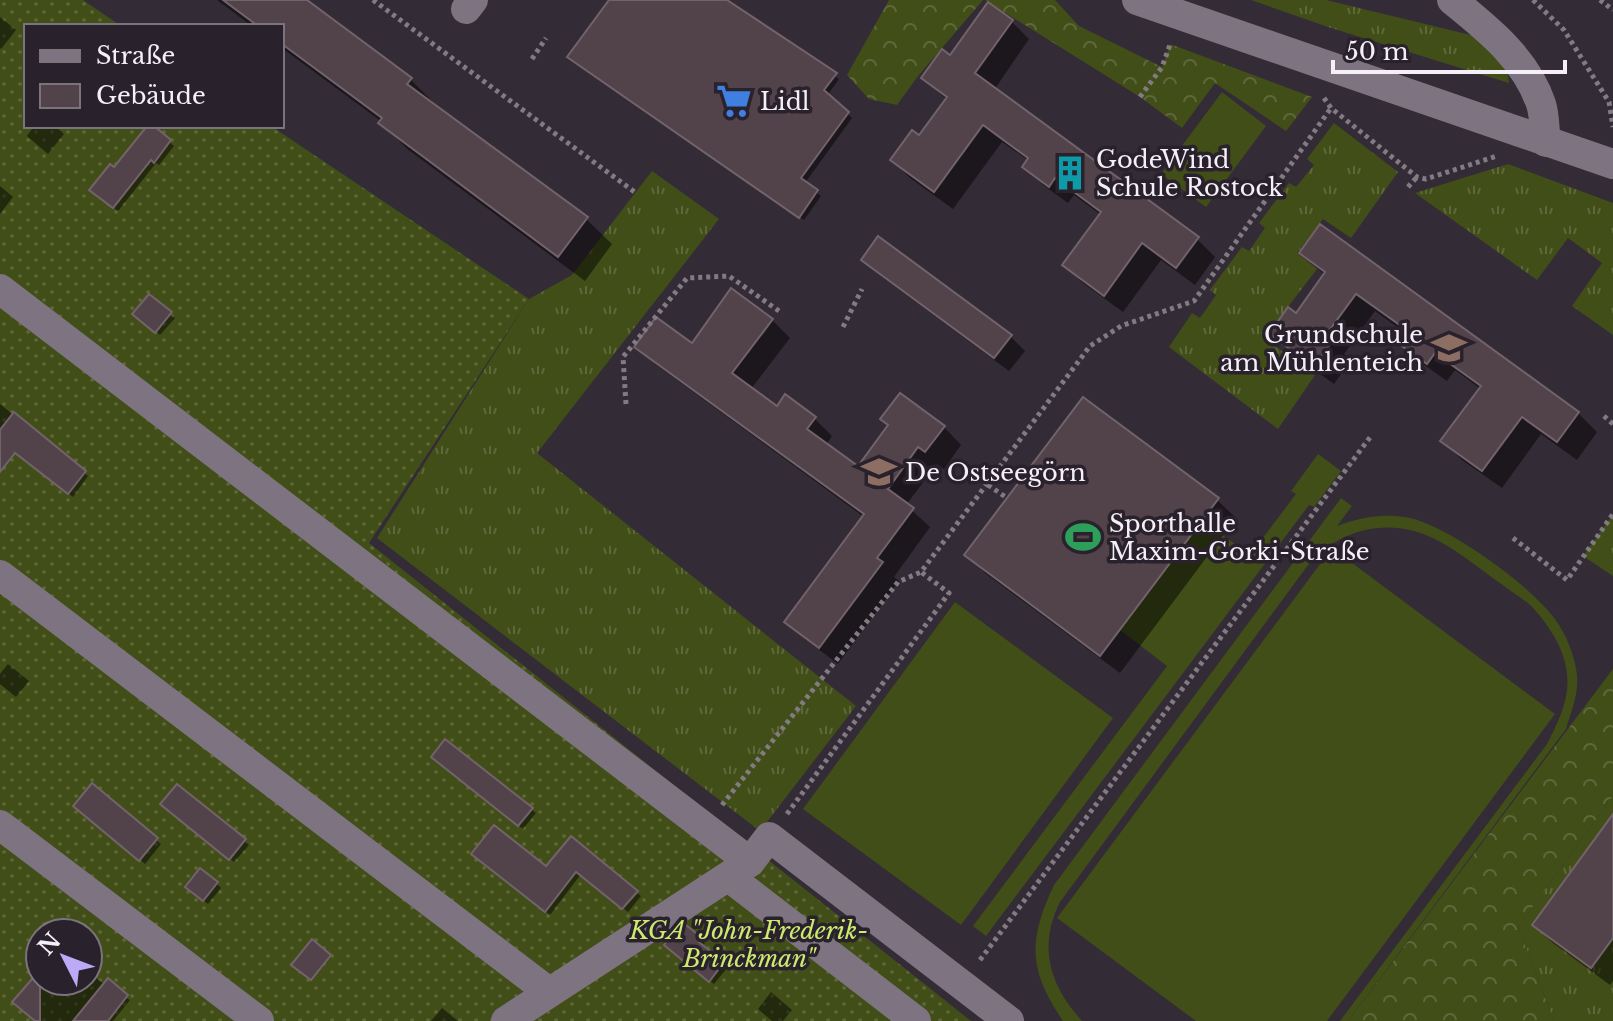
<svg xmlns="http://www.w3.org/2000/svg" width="1613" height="1021" font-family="'Libre Baskerville',serif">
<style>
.grass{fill:url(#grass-tufts)}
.forest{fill:url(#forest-crowns)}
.garden{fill:url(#garden-dots);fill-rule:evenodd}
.pitch{fill:#424e18}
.shadow{fill:#0007}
.building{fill:#52434b;stroke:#72636a;stroke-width:2}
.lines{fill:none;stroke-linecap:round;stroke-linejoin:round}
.path{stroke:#827b84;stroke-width:5;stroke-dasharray:4 4;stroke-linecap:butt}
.minor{stroke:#7e7481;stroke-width:30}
.labels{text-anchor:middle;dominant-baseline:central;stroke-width:7;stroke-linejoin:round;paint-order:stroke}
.poi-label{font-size:24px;fill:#f5f0f7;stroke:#29212c;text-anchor:start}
.park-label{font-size:24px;font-style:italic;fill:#cdea6f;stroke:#29212c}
</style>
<defs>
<pattern id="grass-tufts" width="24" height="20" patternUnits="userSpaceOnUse" patternTransform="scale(2)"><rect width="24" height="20" fill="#424e18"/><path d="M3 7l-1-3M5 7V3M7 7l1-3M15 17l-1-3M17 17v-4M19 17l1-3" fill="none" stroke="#5e683a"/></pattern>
<pattern id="forest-crowns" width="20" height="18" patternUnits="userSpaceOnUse" patternTransform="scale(2)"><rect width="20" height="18" fill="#424e18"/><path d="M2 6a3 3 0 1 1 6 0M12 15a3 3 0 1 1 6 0" fill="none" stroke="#5e683a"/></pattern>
<pattern id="garden-dots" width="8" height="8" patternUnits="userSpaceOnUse" patternTransform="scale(2)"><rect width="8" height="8" fill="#424e18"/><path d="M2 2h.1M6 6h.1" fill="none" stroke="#5e683a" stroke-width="1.8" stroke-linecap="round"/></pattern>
</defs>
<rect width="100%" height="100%" fill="#332b36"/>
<!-- grass -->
<g class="grass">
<polygon points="1251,0 1326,0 1483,38 1507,71 1509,83 1328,27"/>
<polygon points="1334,123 1398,172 1351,238 1323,219 1297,253 1317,269 1264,338 1315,375 1278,429 1169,347 1192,313 1200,318 1216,295 1210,290 1242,247 1249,251 1265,228 1259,223 1289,183 1296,187 1314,165 1307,159"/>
<polygon points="1508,164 1613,203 1613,335 1572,306 1602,263 1568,238 1537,280 1415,193"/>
<polygon points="652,171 719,219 537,453 856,706 760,831 377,538 529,299 572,275"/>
<polygon points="1613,514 1613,576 1583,556"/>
<polygon points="1613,796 1613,1021 1554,1021 1518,927"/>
</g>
<!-- forest -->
<g class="forest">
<polygon points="889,0 983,0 918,76 897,105 869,99 847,75"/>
<polygon points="985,0 1055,0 1079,26 1162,67 1170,44 1312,97 1286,131 1215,83 1182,128 1140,97"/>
<polygon points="1613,669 1613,796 1518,927 1554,1021 1348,1021"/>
</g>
<!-- garden -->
<path class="garden" d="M 0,0 L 83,0 L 121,26 L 26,26 L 26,126 L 271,126 L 529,299 L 369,543 L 971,1021 L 0,1021 ZM 40,933 L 88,933 L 88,981 L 40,981 Z"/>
<!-- pitch -->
<g class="pitch">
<polygon points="1222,92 1266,126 1206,207 1161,174"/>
<polygon points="1318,454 1341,471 1314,507 1309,505 986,936 973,926 1167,666 1120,630 1202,520 1250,555 1296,494 1291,491"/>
<path d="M 1341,498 L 1352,506 L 1337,526 C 1361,517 1385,513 1410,518 C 1450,527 1530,585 1555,619 C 1566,634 1575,656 1577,675 C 1579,694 1571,712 1566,729 L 1348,1021 L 1340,1021 L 1547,744 C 1558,722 1570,699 1567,674 C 1565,650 1550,627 1534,609 C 1525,599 1511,592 1500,583 C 1471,563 1441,535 1405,529 C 1370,523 1340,535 1314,557 L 1060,902 C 1038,946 1049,985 1082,1021 L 1063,1021 C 1028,970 1028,940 1054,885 Z"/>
<polygon points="1332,548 1555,714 1327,1021 1196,1021 1057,918"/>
<polygon points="955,602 1113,718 961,925 803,809"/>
</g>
<!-- shadow -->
<g class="shadow">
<polygon points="217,0 303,0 410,79 436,105 434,107 586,219 612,244 585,281 406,148 382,122 282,48 282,26 252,26"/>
<polygon points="611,0 723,0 839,79 827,96 852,118 805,183 821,196 804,220 574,61"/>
<polygon points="0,17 16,30 1,49 0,48"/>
<polygon points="1011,21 1029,39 994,90 1197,239 1215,257 1195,285 1161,260 1123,312 1083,283 1065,265 1101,215 1074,195 1068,203 1043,185 1025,167 1029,161 1002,142 953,209 910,178 892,160 920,138 947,100 924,78"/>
<polygon points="34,126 55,126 64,134 48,154 27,136"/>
<polygon points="150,126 174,146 159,165 156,163 118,211 96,194"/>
<polygon points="0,186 13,197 0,214"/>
<polygon points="1321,227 1578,413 1597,432 1577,460 1541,434 1502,488 1462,460 1443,441 1481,389 1455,370 1447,381 1420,362 1401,343 1408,335 1375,311 1344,354 1351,360 1334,384 1290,352 1271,334 1296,315 1325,275 1301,253"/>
<polygon points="864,259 1010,336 1025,351 1009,371 878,274"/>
<polygon points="170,314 175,318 160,335 139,318"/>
<polygon points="772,320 790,338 751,389 778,408 814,418 832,436 826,445 858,469 944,427 961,445 944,469 937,464 906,505 930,527 894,577 899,581 838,664 805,639 787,622 864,517 655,364 637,346 692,346"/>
<polygon points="0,404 88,476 73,497 8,447 0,432"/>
<polygon points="1217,500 1236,518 1120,673 985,573 967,555"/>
<polygon points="8,664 29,681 16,697 0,684 0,674"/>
<polygon points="438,761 531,809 536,813 523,829"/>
<polygon points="177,787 249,845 234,862 167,808"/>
<polygon points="80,810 156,840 161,844 145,864"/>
<polygon points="1613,817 1613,981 1610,985 1553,943 1534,925"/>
<polygon points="571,839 641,896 628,912 581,874 550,915 478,858 546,868"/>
<polygon points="217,884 221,888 208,904 191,891"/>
<polygon points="701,939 705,943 702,947 727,968 714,984 670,949"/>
<polygon points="88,971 105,985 130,1000 113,1021 39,1021 40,973 40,981 88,981"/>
<polygon points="771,992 792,1010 783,1021 772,1021 758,1009"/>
<polygon points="442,1008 458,1021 431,1021"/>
</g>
<!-- building -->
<g class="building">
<polygon points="223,0 307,0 412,78 407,84 588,217 558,257 378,123 382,118 282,44 282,26 258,26"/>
<polygon points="609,0 727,0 837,73 824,90 849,112 801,178 818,190 799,218 567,57"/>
<polygon points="988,2 1013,20 975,73 1199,237 1176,268 1142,243 1104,296 1062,265 1101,212 1055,178 1049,187 1022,167 1028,158 983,125 934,192 890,160 912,130 919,135 947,97 921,78 942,49 950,55"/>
<polygon points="147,126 154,126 171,140 154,163 151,160 113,208 89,190 110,164 114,167"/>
<polygon points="1320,224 1579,412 1557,442 1522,417 1482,471 1440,441 1481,386 1435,353 1427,364 1399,344 1408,331 1356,294 1326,335 1333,340 1314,367 1269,334 1288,307 1296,313 1325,272 1299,253"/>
<polygon points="878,236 1012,335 994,358 861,260"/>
<polygon points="731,288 773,319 732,373 777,406 785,394 816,417 807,429 858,466 888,425 880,419 900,393 945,426 925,452 918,447 888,489 914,508 877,558 883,562 819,648 784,622 864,514 634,347 656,317 692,343"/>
<polygon points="149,294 172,312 155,333 132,314"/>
<polygon points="1083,397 1219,498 1100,656 964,555"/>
<polygon points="14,412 86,471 68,494 15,453 0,472 0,430"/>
<polygon points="445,739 533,808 518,826 431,757"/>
<polygon points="92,783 158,838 139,861 73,806"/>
<polygon points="177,784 246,839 229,860 160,804"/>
<polygon points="1613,814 1613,938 1591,968 1532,925"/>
<polygon points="494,825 546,866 571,836 638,891 622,909 576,872 545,912 471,854"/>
<polygon points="200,868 218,882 203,901 185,887"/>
<polygon points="686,925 702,938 699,942 724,962 709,982 664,945 672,934"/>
<polygon points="312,939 331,955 311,980 291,965"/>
<polygon points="40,970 40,1021 35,1021 12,1002"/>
<polygon points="108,978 128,995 108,1021 73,1021"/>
</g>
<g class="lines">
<!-- path -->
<g class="path">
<polyline points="373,0 636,193"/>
<polyline points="1533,0 1564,30 1609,102 1613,127"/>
<polyline points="1600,0 1613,10"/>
<polyline points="532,59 546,38"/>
<polyline points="1140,97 1162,67 1171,42"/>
<polyline points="1324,98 1331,108 1417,177 1426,179 1497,156"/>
<polyline points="1408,187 1417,177"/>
<polyline points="843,327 862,289"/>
<polyline points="626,404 623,357 687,278 729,276 779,311"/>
<polyline points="1604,416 1613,424"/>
<polyline points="988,485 1007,498"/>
<polyline points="1513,538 1567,580 1613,514"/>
<polyline points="722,805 898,582 921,572"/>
<polyline points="787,814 949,593 921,572 1090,346 1121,326 1194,301 1331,108"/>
<polyline points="980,960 1371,436"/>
</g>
<!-- minor -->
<g class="minor">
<polyline points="1137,0 1613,164"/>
<path d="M 1452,0 C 1488,29 1526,59 1541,104 C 1545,116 1544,130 1546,142"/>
<polyline points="466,9 473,0"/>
<polyline points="0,289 750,862 506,1021"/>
<polyline points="0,575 549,992"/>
<polyline points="0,825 259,1021"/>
<polyline points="750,862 769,837 1009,1021"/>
<polyline points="729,877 916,1021"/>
</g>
</g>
<!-- icons -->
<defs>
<g id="supermarket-bare" transform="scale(2.76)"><path d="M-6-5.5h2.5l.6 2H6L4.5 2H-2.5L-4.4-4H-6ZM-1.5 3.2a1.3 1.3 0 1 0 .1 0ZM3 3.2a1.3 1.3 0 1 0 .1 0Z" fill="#3f7fe0" stroke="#29212c" stroke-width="2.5" paint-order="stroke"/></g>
<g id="building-bare" transform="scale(2.76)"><path d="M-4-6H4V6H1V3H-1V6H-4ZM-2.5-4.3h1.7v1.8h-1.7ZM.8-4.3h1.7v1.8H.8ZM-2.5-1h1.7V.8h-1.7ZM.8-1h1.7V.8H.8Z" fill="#0f9aa8" stroke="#29212c" stroke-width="2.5" paint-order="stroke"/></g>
<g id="school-bare" transform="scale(2.76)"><path d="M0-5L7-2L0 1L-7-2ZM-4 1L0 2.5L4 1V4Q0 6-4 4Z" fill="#8d6e63" stroke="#29212c" stroke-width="2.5" paint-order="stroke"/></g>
<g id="stadium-bare" transform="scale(2.76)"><path d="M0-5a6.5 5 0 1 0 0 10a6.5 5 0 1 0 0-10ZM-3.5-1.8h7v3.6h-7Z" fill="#2e9e5b" stroke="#29212c" stroke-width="2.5" paint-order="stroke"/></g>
</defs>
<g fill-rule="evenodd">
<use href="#supermarket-bare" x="734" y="101"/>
<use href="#building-bare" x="1070" y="173"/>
<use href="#school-bare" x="1449" y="348"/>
<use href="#school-bare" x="879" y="472"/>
<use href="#stadium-bare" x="1083" y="537"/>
</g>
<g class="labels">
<!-- poi labels -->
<g class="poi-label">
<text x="760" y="101">Lidl</text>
<text x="1096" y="159">GodeWind<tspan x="1096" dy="28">Schule Rostock</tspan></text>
<text x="1423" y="334" text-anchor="end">Grundschule<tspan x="1423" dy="28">am Mühlenteich</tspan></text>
<text x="905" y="472">De Ostseegörn</text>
<text x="1109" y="523">Sporthalle<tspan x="1109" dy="28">Maxim-Gorki-Straße</tspan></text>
</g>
<!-- park labels -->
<g class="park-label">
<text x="749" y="930">KGA "John-Frederik-<tspan x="749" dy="28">Brinckman"</tspan></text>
</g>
</g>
<!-- legend -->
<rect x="24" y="24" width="260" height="104" fill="#29212c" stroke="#7b747d" stroke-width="2"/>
<rect x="40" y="50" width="40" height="12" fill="#7e7481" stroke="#7b747d" stroke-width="2"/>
<text x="96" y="64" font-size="24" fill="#f5f0f7">Straße</text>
<rect x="40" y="84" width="40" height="24" fill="#52434b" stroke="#7b747d" stroke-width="2"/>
<text x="96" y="104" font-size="24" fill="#f5f0f7">Gebäude</text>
<!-- north arrow -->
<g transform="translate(64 957) rotate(312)"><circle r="38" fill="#29212c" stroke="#7b747d" stroke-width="2"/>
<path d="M0-6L14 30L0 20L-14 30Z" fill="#bbaaf6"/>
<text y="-12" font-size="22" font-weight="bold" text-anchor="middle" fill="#f5f0f7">N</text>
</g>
<!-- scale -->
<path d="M1333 60v12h232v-12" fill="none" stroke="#f5f0f7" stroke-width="4"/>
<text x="1345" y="60" font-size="24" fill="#f5f0f7" stroke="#29212c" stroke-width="6" paint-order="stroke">50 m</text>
</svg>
